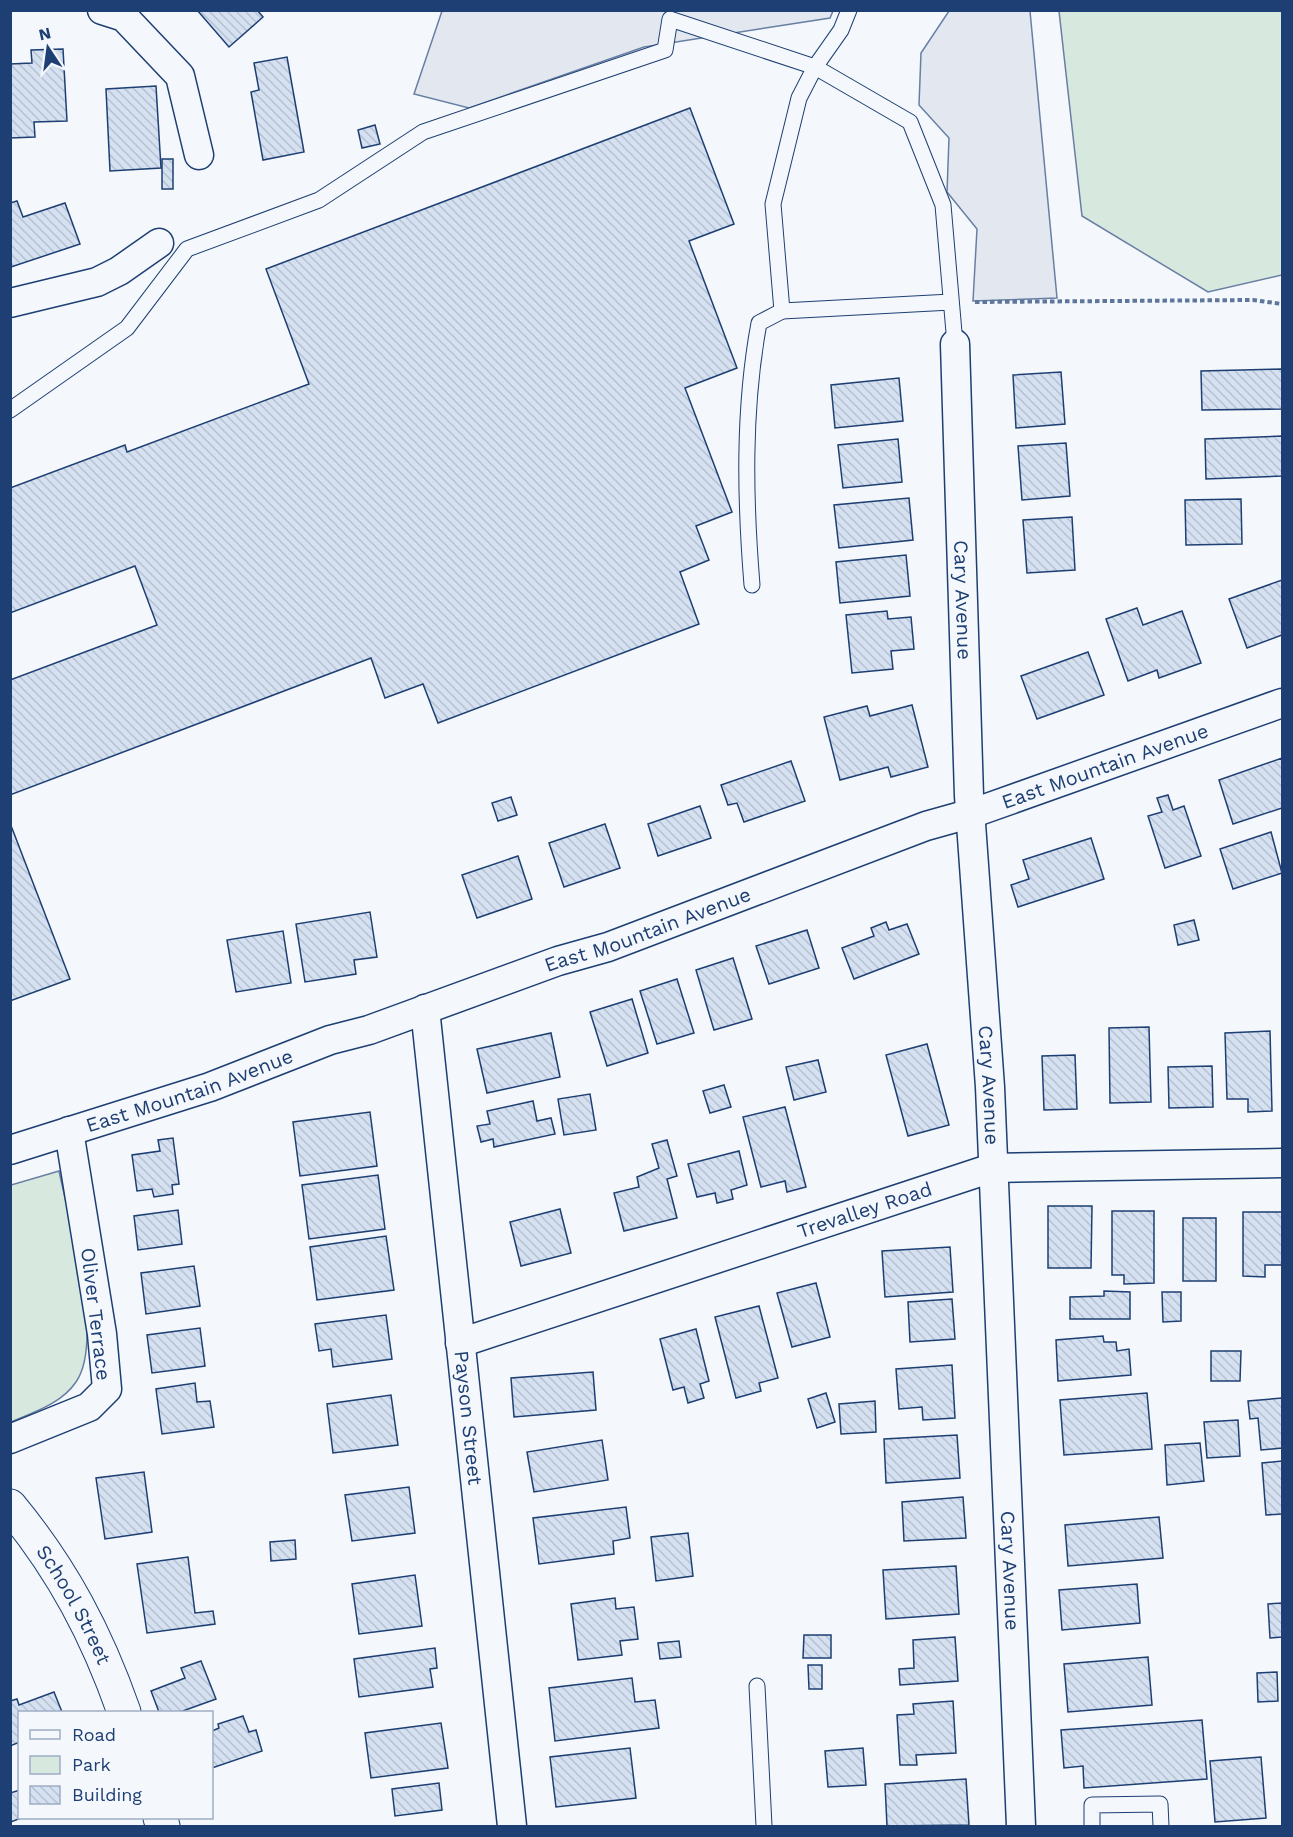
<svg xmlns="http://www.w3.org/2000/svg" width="1293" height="1837" font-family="'Work Sans',sans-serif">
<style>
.green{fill:#d7e8df;stroke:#687fa3;stroke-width:1.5}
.parking{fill:#e3e8f0;stroke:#687fa3;stroke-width:1.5}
.building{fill:url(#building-back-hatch);stroke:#1d3f73;stroke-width:1.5}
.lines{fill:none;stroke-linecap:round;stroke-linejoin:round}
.service-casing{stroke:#1d3f73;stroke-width:17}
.minor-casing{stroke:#1d3f73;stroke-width:31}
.tertiary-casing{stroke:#1d3f73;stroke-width:35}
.path{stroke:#5e769c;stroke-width:4;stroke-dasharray:4.5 3;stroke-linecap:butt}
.service{stroke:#f4f7fb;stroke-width:15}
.minor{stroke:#f4f7fb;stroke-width:28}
.tertiary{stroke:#f4f7fb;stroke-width:33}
.labels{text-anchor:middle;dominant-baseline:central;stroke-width:4.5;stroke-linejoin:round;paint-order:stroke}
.street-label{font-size:20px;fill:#1d3f73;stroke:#f4f7fb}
</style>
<defs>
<pattern id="building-back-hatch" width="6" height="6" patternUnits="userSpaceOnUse" patternTransform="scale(1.5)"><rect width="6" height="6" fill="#d5e0f0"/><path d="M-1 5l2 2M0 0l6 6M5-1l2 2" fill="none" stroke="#b6c1d1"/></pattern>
</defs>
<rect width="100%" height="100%" fill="#f4f7fb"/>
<!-- green -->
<g class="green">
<polygon points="1059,11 1282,11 1282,275 1208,292 1082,216"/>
<path d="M 59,1171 C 69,1220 105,1340 76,1382 C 61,1404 34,1412 11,1422 L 11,1185 Z"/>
</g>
<!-- parking -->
<g class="parking">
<polygon points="442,11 833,11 830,18 644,47 469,108 414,94"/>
<polygon points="949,11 1030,11 1057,298 973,301 977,229 947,192 949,138 919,105 921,53"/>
</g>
<!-- building -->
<g class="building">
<polygon points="197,10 257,10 263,17 229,47"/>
<polygon points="63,49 67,121 34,122 35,137 10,138 10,64 32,63 31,50"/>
<polygon points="287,57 304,152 263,160 251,92 259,90 254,63"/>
<polygon points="156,86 161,168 110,171 106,89"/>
<polygon points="690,108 734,224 689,241 737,368 685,388 732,512 696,526 709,560 680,572 699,624 438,723 423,684 385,698 371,658 10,795 10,680 157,625 135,566 10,613 10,488 125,445 127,452 309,384 266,269"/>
<polygon points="375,125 380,144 362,148 358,130"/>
<rect x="162" y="159" width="11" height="30"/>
<polygon points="17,201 23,217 65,203 80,244 11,267 10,203"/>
<polygon points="1282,369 1282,409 1202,410 1201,371"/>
<polygon points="1061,372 1065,424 1016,428 1013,375"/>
<polygon points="899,378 903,421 835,428 831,385"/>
<polygon points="1282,436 1282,476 1206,479 1205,439"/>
<polygon points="898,439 902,482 843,488 838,445"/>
<polygon points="1066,443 1070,496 1022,500 1018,446"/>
<polygon points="909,498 913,540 839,548 834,505"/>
<polygon points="1241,499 1242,544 1186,545 1185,500"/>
<polygon points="1072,517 1075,570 1027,573 1023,520"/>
<polygon points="906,555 910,596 840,603 836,562"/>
<polygon points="1282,580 1282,635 1247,648 1229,599"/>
<polygon points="1137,608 1143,625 1182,611 1201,663 1159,678 1157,670 1128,681 1106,619"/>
<polygon points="887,611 888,619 911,617 914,649 891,651 893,669 852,673 846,615"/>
<polygon points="1088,652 1104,695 1037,719 1021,676"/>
<polygon points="912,705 928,767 891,777 888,767 840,780 824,717 867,706 870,716"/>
<polygon points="1282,758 1282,808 1233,824 1219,780"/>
<polygon points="791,761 805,801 744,822 737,803 728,805 721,785"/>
<polygon points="1168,795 1173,810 1184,806 1201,856 1165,868 1148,816 1162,812 1157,798"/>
<polygon points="511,797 517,815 498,821 492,803"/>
<polygon points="700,806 711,838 658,856 648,824"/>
<polygon points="10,823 70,979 10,1001"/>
<polygon points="605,824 620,868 564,887 549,843"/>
<polygon points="1271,832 1282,873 1233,889 1220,849"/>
<polygon points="1091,838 1104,879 1018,907 1011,885 1029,879 1023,860"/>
<polygon points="518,856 532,899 477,918 462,875"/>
<polygon points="370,912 377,957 354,960 356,974 305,982 296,924"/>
<polygon points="1194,920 1199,940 1178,945 1174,925"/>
<polygon points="886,922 889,930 907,924 919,954 854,979 842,948 874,936 871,928"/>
<polygon points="807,930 819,968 769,984 756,946"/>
<polygon points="283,931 291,983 236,992 227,940"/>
<polygon points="733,958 752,1019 714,1030 696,970"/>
<polygon points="677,979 694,1033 657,1044 640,991"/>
<polygon points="632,999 648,1053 607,1066 590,1012"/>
<polygon points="1149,1027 1151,1102 1110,1103 1109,1028"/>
<polygon points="1270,1031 1272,1111 1248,1112 1248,1099 1227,1099 1225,1033"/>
<polygon points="551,1033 560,1077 487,1093 477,1049"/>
<polygon points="927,1044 949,1125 908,1136 886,1055"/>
<polygon points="1075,1055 1077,1109 1044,1110 1042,1056"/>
<polygon points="818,1060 826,1092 794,1100 786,1067"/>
<polygon points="1212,1066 1213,1107 1169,1108 1168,1067"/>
<polygon points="724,1085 731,1107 710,1113 703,1091"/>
<polygon points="590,1094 596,1130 564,1135 558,1099"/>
<polygon points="533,1101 537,1121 551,1118 555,1134 494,1147 493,1139 481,1142 477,1126 490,1124 487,1111"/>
<polygon points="785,1107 806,1187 787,1192 785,1181 761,1187 743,1117"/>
<polygon points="370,1112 377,1166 300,1176 293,1122"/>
<polygon points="173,1138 179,1184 172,1185 173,1194 154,1197 152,1189 137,1191 132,1155 160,1151 158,1140"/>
<polygon points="667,1140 677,1176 667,1179 677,1218 624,1231 614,1193 639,1187 637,1177 659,1168 652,1144"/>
<polygon points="739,1151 747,1185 731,1190 733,1199 717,1203 715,1193 697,1197 688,1164"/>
<polygon points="378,1175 385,1229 309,1239 302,1185"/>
<polygon points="1048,1206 1092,1206 1091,1268 1048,1268"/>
<polygon points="560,1209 571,1253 521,1266 510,1222"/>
<polygon points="178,1210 182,1244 138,1250 134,1216"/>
<polygon points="1112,1211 1154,1211 1154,1283 1124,1284 1124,1275 1112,1275"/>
<polygon points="1243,1212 1282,1212 1282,1265 1265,1265 1265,1277 1243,1276"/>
<rect x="1183" y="1218" width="33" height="63"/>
<polygon points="386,1236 394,1290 317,1300 310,1247"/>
<polygon points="950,1247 953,1292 885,1297 882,1251"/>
<polygon points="194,1266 200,1306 146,1314 141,1273"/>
<polygon points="816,1283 830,1337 792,1347 777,1293"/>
<polygon points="1104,1291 1130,1292 1130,1319 1070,1319 1070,1297 1104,1296"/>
<polygon points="1162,1292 1181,1292 1181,1321 1163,1322"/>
<polygon points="952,1299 955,1339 910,1342 908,1302"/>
<polygon points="759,1306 778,1378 759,1383 761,1391 736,1398 715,1317"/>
<polygon points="386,1315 392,1359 333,1367 331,1349 319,1351 315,1324"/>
<polygon points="200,1328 205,1366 152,1373 147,1335"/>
<polygon points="696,1329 709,1381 700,1384 704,1398 688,1403 684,1387 673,1390 660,1339"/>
<polygon points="1103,1336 1104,1342 1116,1342 1117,1351 1129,1349 1131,1375 1058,1381 1056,1340"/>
<polygon points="1211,1351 1241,1351 1240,1381 1211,1381"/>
<polygon points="952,1365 955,1418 923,1420 922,1407 899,1409 896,1369"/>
<polygon points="593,1372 596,1410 514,1417 511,1378"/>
<polygon points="195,1383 197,1402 210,1401 214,1427 162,1434 156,1389"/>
<polygon points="826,1393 835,1422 817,1428 808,1399"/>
<polygon points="1147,1393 1152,1449 1064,1455 1060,1400"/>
<polygon points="391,1395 398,1445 333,1453 327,1404"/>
<polygon points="1282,1398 1282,1448 1261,1450 1258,1418 1250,1419 1248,1401"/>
<polygon points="875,1401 876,1432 841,1434 839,1404"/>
<polygon points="1238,1420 1240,1456 1207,1458 1204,1422"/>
<polygon points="957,1435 960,1478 886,1483 884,1439"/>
<polygon points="602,1440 608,1480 534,1492 527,1452"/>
<polygon points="1200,1443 1204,1481 1167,1485 1165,1445"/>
<polygon points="1282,1461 1282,1514 1266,1515 1262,1463"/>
<polygon points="144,1472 152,1532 105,1539 96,1478"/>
<polygon points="409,1487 415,1533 352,1541 345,1495"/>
<polygon points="963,1497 966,1538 904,1541 902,1502"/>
<polygon points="626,1507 630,1538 613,1541 614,1554 539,1564 533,1518"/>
<polygon points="1159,1517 1163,1558 1068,1566 1065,1525"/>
<polygon points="688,1533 693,1576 656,1581 651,1537"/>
<polygon points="295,1540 296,1559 271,1561 270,1542"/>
<polygon points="188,1557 195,1613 213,1611 215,1624 147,1633 137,1564"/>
<polygon points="956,1566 959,1614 886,1619 883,1570"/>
<polygon points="415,1575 422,1626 359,1634 352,1584"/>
<polygon points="1137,1584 1140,1623 1062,1630 1059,1590"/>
<polygon points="615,1598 616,1609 634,1607 638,1639 620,1641 622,1655 578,1660 571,1604"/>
<polygon points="1282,1603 1282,1637 1270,1638 1268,1604"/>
<polygon points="804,1635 831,1635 831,1658 803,1658"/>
<polygon points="955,1637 958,1681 900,1685 899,1669 914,1668 913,1640"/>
<polygon points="679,1641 681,1657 660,1659 658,1643"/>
<polygon points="435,1648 437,1668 430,1669 433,1687 359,1697 354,1659"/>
<polygon points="1148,1657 1152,1705 1068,1712 1064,1664"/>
<polygon points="201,1661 216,1699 180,1712 159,1712 151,1691 185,1678 181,1668"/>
<polygon points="808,1665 822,1665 822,1689 809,1689"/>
<polygon points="1277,1672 1278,1701 1258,1702 1257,1673"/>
<polygon points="632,1678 635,1702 655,1700 659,1728 555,1741 549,1688"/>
<polygon points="54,1692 62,1712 20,1712 20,1742 10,1746 10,1701 17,1699 19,1705"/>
<polygon points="953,1701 956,1753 916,1755 917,1765 900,1765 897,1715 914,1714 913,1704"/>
<polygon points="243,1716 249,1732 256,1730 262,1751 212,1768 212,1731 219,1728 218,1724"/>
<polygon points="1202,1720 1207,1779 1084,1788 1083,1766 1064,1768 1061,1730"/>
<polygon points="441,1723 448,1768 371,1778 365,1733"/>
<polygon points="630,1748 636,1798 556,1807 550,1757"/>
<polygon points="863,1748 866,1785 828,1787 825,1751"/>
<polygon points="1261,1757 1266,1818 1215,1822 1210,1761"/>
<polygon points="966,1779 969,1825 887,1826 885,1784"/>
<polygon points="439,1783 442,1810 395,1816 392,1789"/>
<polygon points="20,1790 21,1818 11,1822 10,1793"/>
</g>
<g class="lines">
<!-- service casing -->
<g class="service-casing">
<g id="service">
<polyline points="951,302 782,311 773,204 799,98 815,67 910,122 943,205 955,344"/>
<polyline points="10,410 127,328 187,249 319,200 423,132 665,50 670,19 815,67 841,30 849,10"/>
<path d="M 752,585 C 745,499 743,409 759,323 L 782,311"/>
<polyline points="757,1686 764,1826"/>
<polyline points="1092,1826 1092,1805 1160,1804 1161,1826"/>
</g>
</g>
<!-- minor casing -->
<g class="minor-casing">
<g id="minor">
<polyline points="102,10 124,17 180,76 199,155"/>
<polyline points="10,303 97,282 119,271 159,243"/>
<path id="s1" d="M 955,344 L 969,796 L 990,1087 L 1021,1826"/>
<path id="s2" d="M 425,1009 L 512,1826"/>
<path id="s3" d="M 10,1150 L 210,1087 L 330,1040 L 369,1030 L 558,961 L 608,947 L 926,826 L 976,812 L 1282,703"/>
<path id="s4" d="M 460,1343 L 992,1168 L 1282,1163"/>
<polyline points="10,1439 89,1407 107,1389 102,1334 69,1131"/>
</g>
</g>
<!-- tertiary casing -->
<g class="tertiary-casing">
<g id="tertiary">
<path id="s5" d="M 10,1506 C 63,1570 97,1635 124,1712"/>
<polyline points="160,1818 163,1826"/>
</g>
</g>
<!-- path -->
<polyline class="path" points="975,302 1253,300 1282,304"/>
<!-- service -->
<use href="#service" class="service"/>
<!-- minor -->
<use href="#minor" class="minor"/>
<!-- tertiary -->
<use href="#tertiary" class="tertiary"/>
</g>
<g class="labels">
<!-- street labels -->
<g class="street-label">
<text stroke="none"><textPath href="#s1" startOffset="256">Cary Avenue</textPath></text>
<text stroke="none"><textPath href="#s3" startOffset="1161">East Mountain Avenue</textPath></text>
<text stroke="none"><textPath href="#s3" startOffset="675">East Mountain Avenue</textPath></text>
<text stroke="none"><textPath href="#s1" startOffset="742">Cary Avenue</textPath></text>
<text stroke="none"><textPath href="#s3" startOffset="189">East Mountain Avenue</textPath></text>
<text stroke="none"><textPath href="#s4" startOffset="426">Trevalley Road</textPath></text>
<text transform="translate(96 1314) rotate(83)">Oliver Terrace</text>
<text stroke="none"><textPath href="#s2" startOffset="411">Payson Street</textPath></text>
<text stroke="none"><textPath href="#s1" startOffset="1228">Cary Avenue</textPath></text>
<text stroke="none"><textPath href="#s5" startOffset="118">School Street</textPath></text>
</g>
</g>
<!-- border -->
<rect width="1293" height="1837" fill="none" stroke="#1d3f73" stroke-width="24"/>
<!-- legend -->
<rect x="18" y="1711" width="195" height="108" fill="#f4f7fb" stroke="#9eadc5" stroke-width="1.5"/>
<rect x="30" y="1730" width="30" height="9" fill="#f4f7fb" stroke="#9eadc5" stroke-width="1.5"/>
<text x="72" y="1741" font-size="18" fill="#1d3f73">Road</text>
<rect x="30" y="1756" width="30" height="18" fill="#d7e8df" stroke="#9eadc5" stroke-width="1.5"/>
<text x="72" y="1771" font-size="18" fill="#1d3f73">Park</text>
<rect x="30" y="1786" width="30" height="18" fill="url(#building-back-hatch)" stroke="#9eadc5" stroke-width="1.5"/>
<text x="72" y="1801" font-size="18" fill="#1d3f73">Building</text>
<!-- north arrow -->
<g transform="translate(48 48) rotate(347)" stroke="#f4f7fb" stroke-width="4.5" paint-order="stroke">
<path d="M0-4.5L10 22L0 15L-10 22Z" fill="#1d3f73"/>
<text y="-9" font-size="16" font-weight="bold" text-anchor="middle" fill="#1d3f73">N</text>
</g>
</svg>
